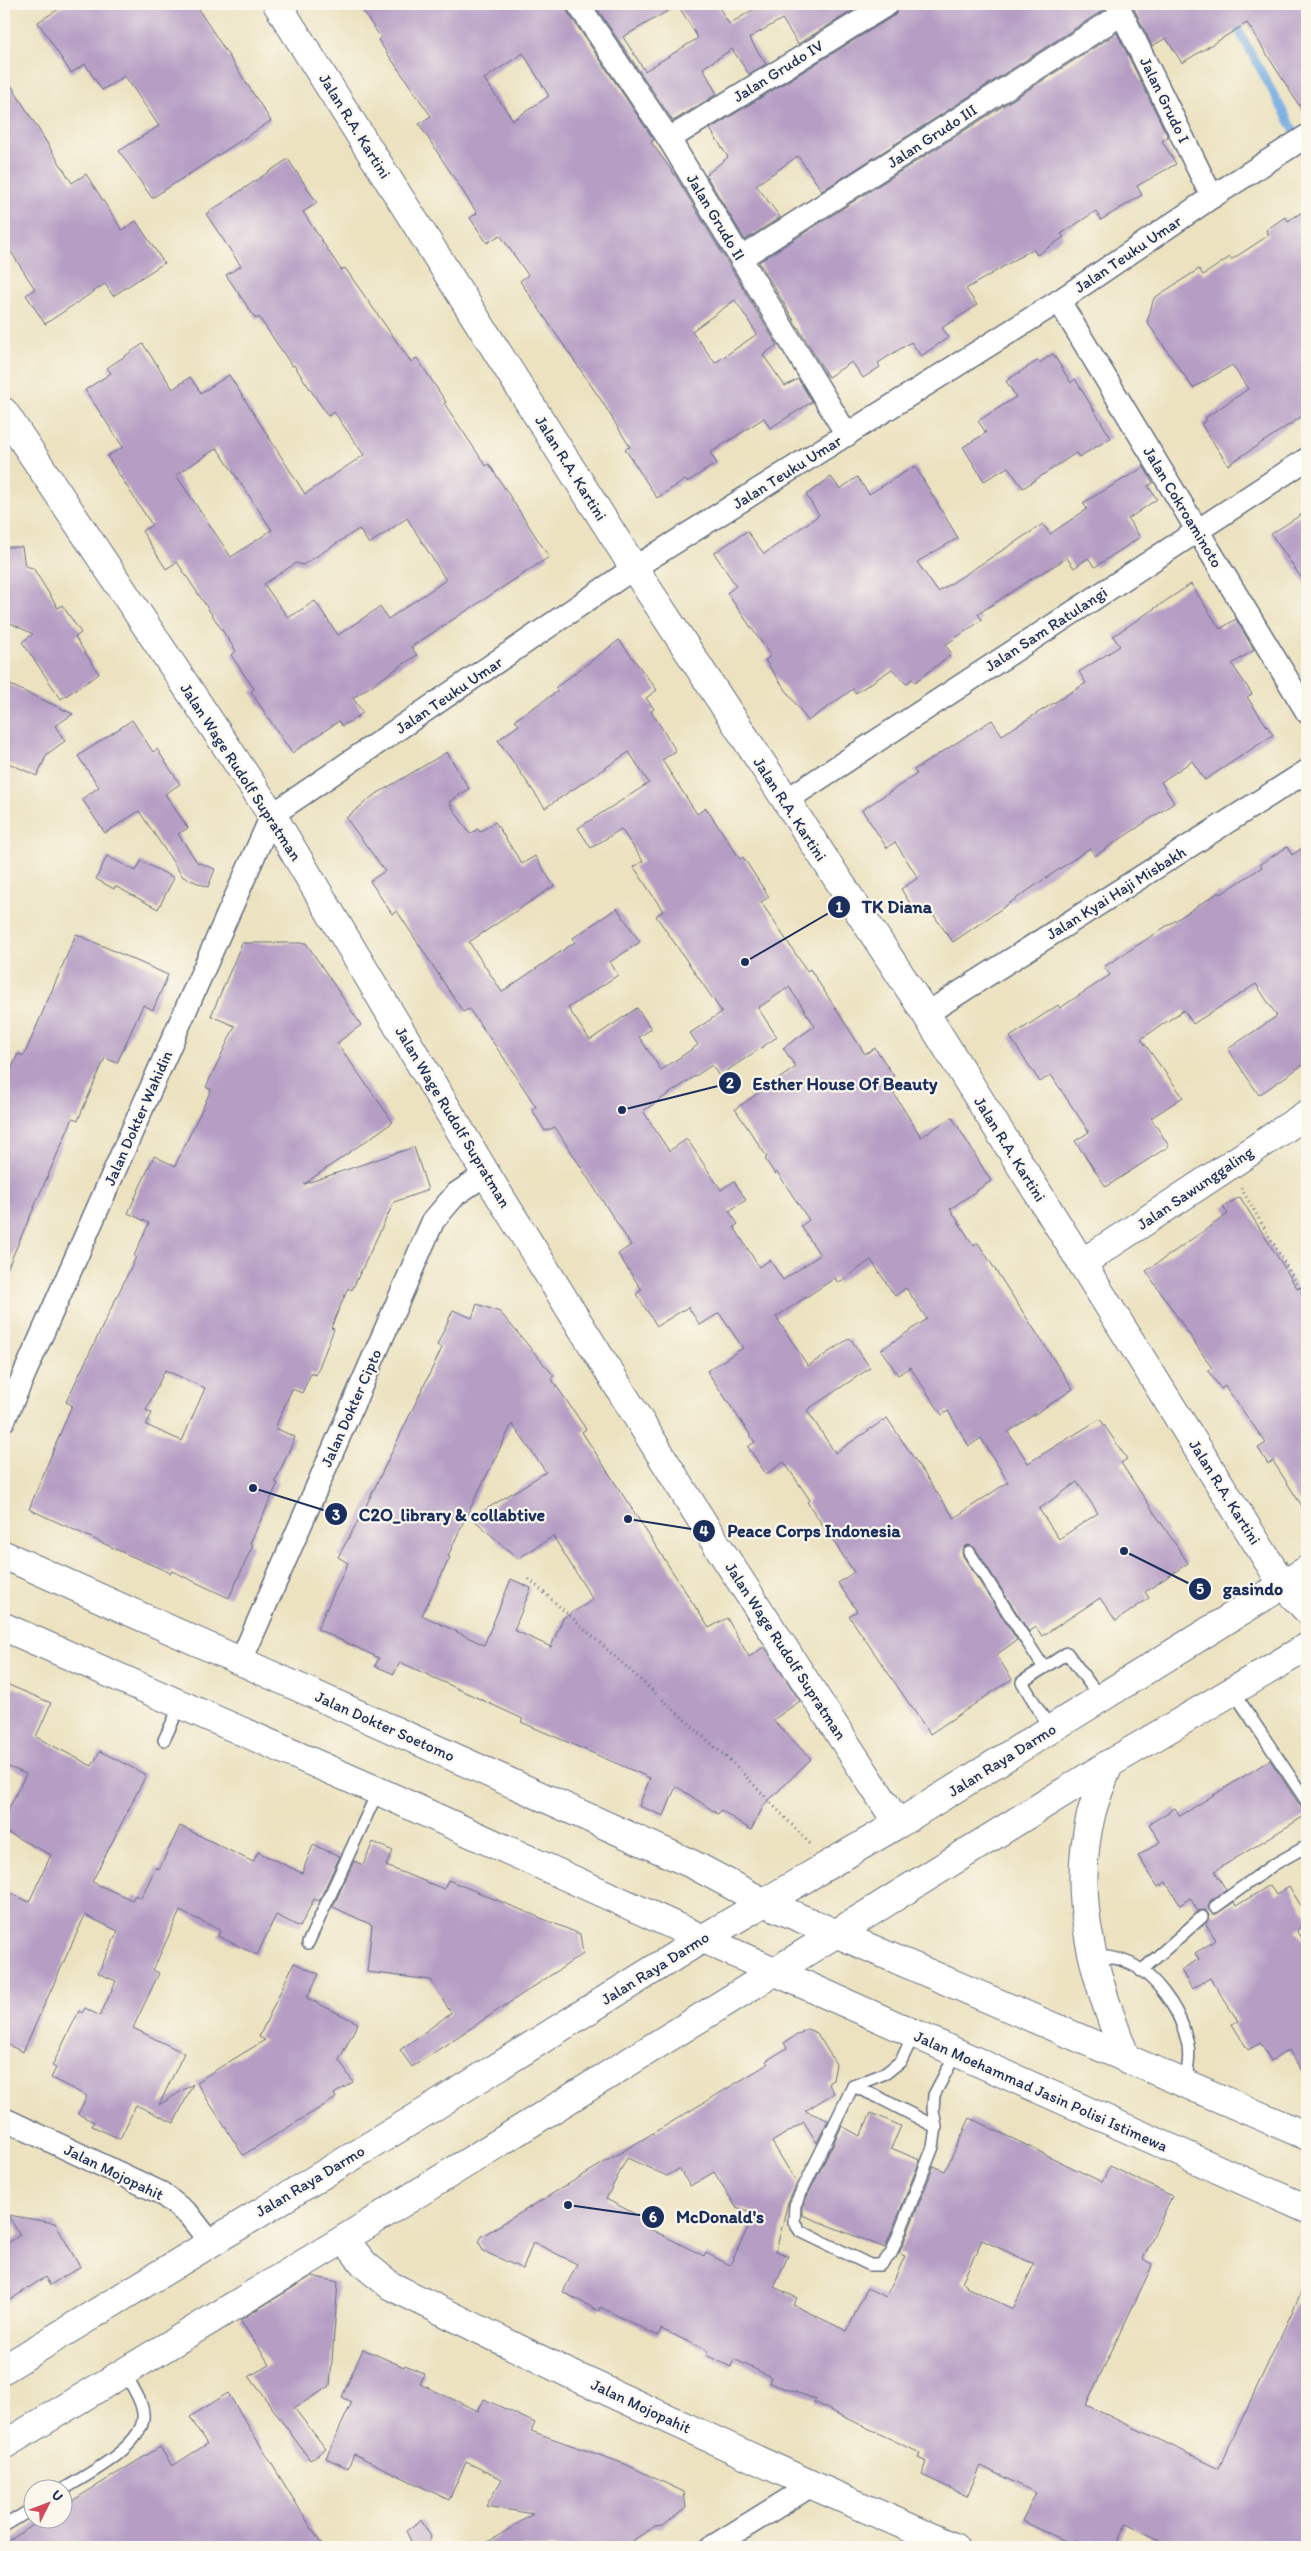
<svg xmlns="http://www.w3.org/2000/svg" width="1311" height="2551" font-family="Itim,sans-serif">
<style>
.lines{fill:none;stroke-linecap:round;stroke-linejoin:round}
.stream{stroke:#74abe2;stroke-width:8}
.building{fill:#b59dc4;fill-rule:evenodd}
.lane-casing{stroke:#646e80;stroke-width:14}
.street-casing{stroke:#646e80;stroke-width:25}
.secondary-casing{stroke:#646e80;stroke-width:30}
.primary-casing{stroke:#646e80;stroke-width:30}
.path{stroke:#646e80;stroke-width:3;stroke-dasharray:1 4;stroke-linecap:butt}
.lane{stroke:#fff;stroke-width:11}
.street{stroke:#fff;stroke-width:22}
.secondary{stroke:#fff;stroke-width:28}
.primary{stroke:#fff;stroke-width:28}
.labels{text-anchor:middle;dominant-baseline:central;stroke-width:4.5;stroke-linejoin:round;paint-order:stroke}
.street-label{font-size:16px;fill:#1b2f5e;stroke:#fbf7ec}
.leader{fill:none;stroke:#1b2f5e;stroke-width:2}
.callout-dot{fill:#1b2f5e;stroke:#fbf7ec;stroke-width:2}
.mark-label{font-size:15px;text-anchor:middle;font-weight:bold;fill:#fff}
.callout-label{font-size:18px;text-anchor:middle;font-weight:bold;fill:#1b2f5e;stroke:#fbf7ec;stroke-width:4.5;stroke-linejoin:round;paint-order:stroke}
</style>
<rect width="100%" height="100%" fill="#fbf7ec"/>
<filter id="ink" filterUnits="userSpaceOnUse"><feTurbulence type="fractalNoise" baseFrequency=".02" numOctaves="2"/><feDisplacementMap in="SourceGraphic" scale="10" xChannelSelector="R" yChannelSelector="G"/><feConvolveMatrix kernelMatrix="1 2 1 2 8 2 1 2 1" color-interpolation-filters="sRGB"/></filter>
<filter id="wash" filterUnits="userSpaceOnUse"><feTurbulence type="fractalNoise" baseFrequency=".0096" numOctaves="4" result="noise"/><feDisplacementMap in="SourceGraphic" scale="20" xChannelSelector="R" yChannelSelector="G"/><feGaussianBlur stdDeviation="1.12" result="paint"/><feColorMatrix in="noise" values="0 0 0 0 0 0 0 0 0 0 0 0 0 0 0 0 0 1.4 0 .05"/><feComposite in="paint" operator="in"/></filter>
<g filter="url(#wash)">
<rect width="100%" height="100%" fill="#ece2c0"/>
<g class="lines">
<!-- stream -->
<polyline class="stream" points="1224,4 1307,154"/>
</g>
<g id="blocks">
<!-- building -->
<g class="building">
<polygon points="67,4 195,4 271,121 152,198 119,151 159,126 125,76 102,90 85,64 71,73 38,22"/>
<path d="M 358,4 L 565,4 L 567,11 L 654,140 L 651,142 L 675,175 L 777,345 L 763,355 L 785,386 L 798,379 L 812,402 L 770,428 L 764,418 L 710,453 L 717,463 L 687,482 L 685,480 L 657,498 L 625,449 L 630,447 L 601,400 L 520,281 L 528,275 L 500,235 L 487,243 L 470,218 L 477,213 L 419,124 L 431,116 L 378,40 L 381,38 ZM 523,53 L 549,96 L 513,120 L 484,79 ZM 735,300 L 757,334 L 715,363 L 692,331 Z"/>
<path d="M 594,4 L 717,4 L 729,24 L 763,4 L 863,4 L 798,44 L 782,19 L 749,38 L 766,64 L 749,74 L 732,49 L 703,68 L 717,94 L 673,121 ZM 678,5 L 698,38 L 645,71 L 623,37 Z"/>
<polygon points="901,4 1104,4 1105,9 822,191 798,156 756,185 780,217 745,240 706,175 728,157 710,129 895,15"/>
<polygon points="1132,4 1307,4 1307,118 1247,23 1182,63 1166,38 1152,46"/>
<polygon points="1117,33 1168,137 1162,141 1176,164 1137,186 1142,195 1101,220 1096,211 1061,234 1064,237 1037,255 1033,249 966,289 977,305 942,328 949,337 921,356 911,342 878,363 880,367 863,378 852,362 828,377 759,262"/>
<polygon points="4,74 72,183 86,174 122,230 136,221 164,263 113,296 105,284 45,324 26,295 35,289 4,241"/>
<path d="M 288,159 L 317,203 L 303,212 L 341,270 L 345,268 L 411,362 L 417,358 L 446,402 L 444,403 L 486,466 L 489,464 L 549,557 L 411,647 L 417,655 L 353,698 L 363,713 L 342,726 L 339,721 L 292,753 L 251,692 L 254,689 L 231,655 L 236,651 L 177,562 L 166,569 L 142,531 L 152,525 L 107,456 L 123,447 L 85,390 L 111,373 L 107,368 L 143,344 L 173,389 L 190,377 L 201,393 L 229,375 L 305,494 L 364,455 L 334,412 L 328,416 L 294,365 L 292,366 L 259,317 L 256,319 L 226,275 L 241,266 L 206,214 ZM 217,448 L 272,530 L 231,557 L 176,475 ZM 407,518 L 446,580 L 388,619 L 380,607 L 338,635 L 315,601 L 288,618 L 264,584 L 296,563 L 303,565 L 359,529 L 369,544 Z"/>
<polygon points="1307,209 1307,413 1228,465 1201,424 1207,420 1205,418 1248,389 1232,365 1193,388 1147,322 1154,298 1199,269 1203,275 1230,257 1231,260 1269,235 1266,230 1285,217 1288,221"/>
<polygon points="1053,354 1071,383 1075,379 1111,438 1079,457 1076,453 1023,488 1008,467 984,481 963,447 986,433 978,421 1016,397 1006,381 1037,361 1039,363"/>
<polygon points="915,466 958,538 917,562 938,592 1043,524 1050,534 1087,509 1083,503 1144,467 1153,483 1148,486 1157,499 1128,519 1140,537 1095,567 1088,558 1074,568 1067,558 1028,581 978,614 982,620 945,645 952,654 915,682 912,679 906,684 892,669 856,693 853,689 808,721 773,672 765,660 771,656 727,593 736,586 714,553 747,531 764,554 819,515 806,495 831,477 840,489 857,477 869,494"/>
<polygon points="1307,511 1307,586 1271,534"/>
<polygon points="4,547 22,547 25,566 33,568 58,608 62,605 69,615 81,633 75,637 99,674 61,699 22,642 33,634 4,620"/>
<polygon points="1191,584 1220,629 1236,619 1254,650 1232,664 1252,694 1247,697 1273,735 1205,780 1192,761 1161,782 1174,803 1095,856 1090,848 953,942 927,906 916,913 901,889 918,878 895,842 887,848 862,810 917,774 914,770 992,720 1002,735 1086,683 1079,672 1120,646 1113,636"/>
<path d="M 619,640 L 657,690 L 646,698 L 654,709 L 651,711 L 676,751 L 662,760 L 697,814 L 706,808 L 740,859 L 743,857 L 769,897 L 761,902 L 807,971 L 810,969 L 865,1054 L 875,1048 L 894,1076 L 886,1081 L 921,1137 L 952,1117 L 991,1181 L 950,1209 L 974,1246 L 978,1243 L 1073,1389 L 1008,1432 L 1028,1463 L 1100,1419 L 1127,1459 L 1121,1463 L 1188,1563 L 1145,1592 L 1149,1598 L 1116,1621 L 1100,1598 L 1042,1636 L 1036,1627 L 1029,1632 L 975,1548 L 969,1545 L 965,1546 L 962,1552 L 963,1556 L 1017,1640 L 996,1655 L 1012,1679 L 930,1734 L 849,1616 L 857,1611 L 838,1583 L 854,1572 L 807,1502 L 810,1500 L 784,1462 L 766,1474 L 748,1447 L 755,1442 L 707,1371 L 743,1348 L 719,1313 L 700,1325 L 688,1307 L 657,1326 L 636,1294 L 642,1290 L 618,1254 L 631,1245 L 555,1127 L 545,1131 L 532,1110 L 536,1107 L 504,1058 L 469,1009 L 463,1012 L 397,911 L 392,914 L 370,881 L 385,871 L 346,818 L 373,796 L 447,752 L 469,789 L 449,802 L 470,834 L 478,829 L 480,832 L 495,822 L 522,864 L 535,856 L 554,886 L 469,942 L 502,992 L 575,942 L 573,938 L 617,908 L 640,942 L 610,962 L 618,975 L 568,1008 L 590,1040 L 637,1008 L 651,1029 L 639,1037 L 661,1070 L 698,1045 L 690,1033 L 722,1012 L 656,916 L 663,911 L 634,867 L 643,861 L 621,829 L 591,848 L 578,828 L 649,783 L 629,752 L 545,808 L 498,740 L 519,725 L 515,720 L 558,691 L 555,688 ZM 789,987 L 815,1026 L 783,1048 L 796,1067 L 735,1109 L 767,1157 L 765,1159 L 775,1174 L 777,1172 L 809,1220 L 801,1226 L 820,1255 L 783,1280 L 770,1260 L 759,1267 L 734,1227 L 738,1224 L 729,1211 L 746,1200 L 734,1181 L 721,1190 L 687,1139 L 669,1151 L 643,1111 L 712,1065 L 719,1076 L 777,1037 L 758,1008 ZM 871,1260 L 895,1296 L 906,1288 L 927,1319 L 881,1350 L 898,1375 L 910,1367 L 942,1415 L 948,1411 L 969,1446 L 981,1438 L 1008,1482 L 954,1518 L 887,1418 L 835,1453 L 807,1410 L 870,1368 L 850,1338 L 808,1366 L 776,1317 L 835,1278 L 838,1283 ZM 1077,1482 L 1098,1513 L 1059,1539 L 1039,1509 Z"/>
<polygon points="4,682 73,714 55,726 65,741 47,754 37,776 4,761"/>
<polygon points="132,720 153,752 157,749 180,784 165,794 188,828 178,834 197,862 215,869 208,887 183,877 139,811 105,833 82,799 99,787 78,756"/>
<polygon points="1307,845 1307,1062 1259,1095 1228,1049 1277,1016 1256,984 1193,1024 1184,1010 1141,1039 1183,1097 1151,1118 1169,1146 1106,1187 1075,1141 1089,1132 1051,1075 1040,1082 1010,1037 1058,1005 1060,1008 1110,975 1104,967 1219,892 1221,894 1262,867 1260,864 1287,847 1292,855"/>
<polygon points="107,856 136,871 141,861 174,878 158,909 115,886 114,889 96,879"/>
<polygon points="76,934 168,975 153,1010 143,1005 117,1063 105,1058 78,1120 73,1118 4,1276 4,1086 18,1054 24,1056"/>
<path d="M 242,943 L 306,943 L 361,1025 L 337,1043 L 393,1122 L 304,1184 L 414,1147 L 428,1190 L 394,1202 L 352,1290 L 348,1288 L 331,1328 L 334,1329 L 316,1375 L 311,1373 L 302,1393 L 292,1389 L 275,1428 L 295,1437 L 275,1482 L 278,1483 L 250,1543 L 253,1545 L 229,1598 L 172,1571 L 171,1573 L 122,1552 L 29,1509 L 72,1405 L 66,1402 L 136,1257 L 134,1256 L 149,1223 L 128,1213 L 154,1156 L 175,1166 L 211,1090 L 206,1087 L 235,1026 L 211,1016 ZM 165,1370 L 205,1388 L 182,1441 L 146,1425 L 152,1413 L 146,1410 Z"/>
<polygon points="1240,1197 1297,1288 1298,1289 1307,1284 1307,1514 1273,1461 1268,1464 1258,1448 1266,1443 1225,1386 1221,1389 1208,1371 1212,1368 1146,1271 1228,1214 1223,1207"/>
<path d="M 477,1304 L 500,1312 L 554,1376 L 551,1378 L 586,1429 L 582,1432 L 709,1628 L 727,1618 L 749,1657 L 764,1647 L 800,1701 L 773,1720 L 811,1759 L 764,1805 L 751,1830 L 721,1810 L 718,1814 L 676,1786 L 664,1816 L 639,1806 L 650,1778 L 521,1722 L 523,1719 L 400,1662 L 394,1674 L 375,1666 L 379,1658 L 317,1629 L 348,1563 L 338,1557 L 363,1512 L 442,1348 L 437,1345 L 453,1310 L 472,1318 ZM 512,1424 L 546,1472 L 472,1518 L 518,1559 L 553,1536 L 593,1600 L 563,1618 L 551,1647 L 514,1630 L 531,1588 L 511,1579 L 484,1645 L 422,1615 L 450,1557 L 448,1556 L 462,1525 Z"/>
<polygon points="4,1683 51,1703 36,1737 92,1766 100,1751 146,1775 92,1882 132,1900 135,1895 141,1898 156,1867 159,1869 180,1826 253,1862 258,1852 302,1873 313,1845 340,1856 319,1901 314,1899 300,1927 276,1915 257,1955 218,1936 220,1930 180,1911 153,1970 159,1973 133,2028 184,2053 159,2105 193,2084 174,2123 136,2105 120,2139 92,2126 94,2122 78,2114 87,2096 51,2078 56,2068 52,2066 79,2011 82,2013 85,2008 100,2016 116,1981 98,1973 118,1931 85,1915 23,2052 4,2043 4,1890 29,1902 51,1855 4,1831 4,1818 26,1774 4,1765"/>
<polygon points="1270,1760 1306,1815 1215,1871 1226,1890 1210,1901 1208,1908 1212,1914 1216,1914 1234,1902 1236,1906 1270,1885 1276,1895 1289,1886 1307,1916 1307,1924 1297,1930 1307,1946 1307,2079 1289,2050 1271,2061 1260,2043 1248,2050 1232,2024 1238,2021 1210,1978 1192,1989 1181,1970 1199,1959 1195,1953 1216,1940 1206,1924 1209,1915 1205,1910 1198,1911 1190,1898 1180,1905 1166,1882 1158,1887 1138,1856 1160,1842 1149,1824 1175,1808 1180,1816"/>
<polygon points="373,1842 393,1851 386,1866 444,1889 448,1880 580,1934 583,1954 412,2067 400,2050 451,2013 431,1980 367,1972 372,1925 333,1907 354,1861 363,1865"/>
<polygon points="294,1963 319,1974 307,1998 358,2023 339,2060 353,2082 334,2094 336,2098 243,2155 196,2082 265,2040 259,2037"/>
<path d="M 807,2029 L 817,2033 L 836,2064 L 833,2080 L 828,2083 L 834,2093 L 805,2111 L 828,2120 L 817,2143 L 804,2122 L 772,2142 L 797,2183 L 788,2202 L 776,2251 L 788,2256 L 774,2287 L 797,2298 L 793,2305 L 847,2331 L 867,2288 L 886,2297 L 905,2256 L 899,2254 L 934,2166 L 945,2171 L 970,2118 L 1102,2182 L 1110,2166 L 1172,2196 L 1143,2259 L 1153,2264 L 1086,2405 L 1219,2468 L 1307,2280 L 1307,2547 L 1175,2547 L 1126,2524 L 1115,2547 L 1090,2547 L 1074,2540 L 1072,2544 L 1022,2521 L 1036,2493 L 981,2466 L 967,2496 L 922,2475 L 927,2462 L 918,2458 L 920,2453 L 813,2402 L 815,2399 L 769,2383 L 771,2377 L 734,2359 L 731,2367 L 706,2355 L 708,2351 L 661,2329 L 658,2336 L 600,2307 L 599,2311 L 563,2292 L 577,2264 L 533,2242 L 523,2269 L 483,2251 L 479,2242 L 482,2236 L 768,2064 L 766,2061 L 787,2048 L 784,2043 ZM 627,2158 L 667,2176 L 679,2169 L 690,2186 L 714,2172 L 736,2207 L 755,2213 L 730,2265 L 706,2253 L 704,2256 L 642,2225 L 645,2219 L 606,2199 ZM 982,2240 L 1034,2264 L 1013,2309 L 966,2287 L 967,2285 L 962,2282 Z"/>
<polygon points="871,2113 901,2126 891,2148 920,2160 885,2248 802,2215 802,2207 842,2126 860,2136"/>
<polygon points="8,2215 55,2223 80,2267 50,2285 45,2277 4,2304 4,2246 20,2235"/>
<polygon points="312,2276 338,2282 330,2386 294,2408 326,2449 310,2460 249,2376 270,2365 240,2320"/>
<polygon points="363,2349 404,2367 405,2365 425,2374 420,2384 478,2411 484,2399 535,2423 531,2431 625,2464 684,2492 686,2508 663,2526 654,2527 635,2539 629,2547 480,2547 533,2514 486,2506 502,2479 466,2462 449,2500 354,2454 348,2468 326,2458 352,2402 342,2397"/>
<polygon points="228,2393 323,2547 4,2547 4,2544 44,2518 62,2518 62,2507 160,2447 172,2466 207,2444 190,2417"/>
<polygon points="421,2520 431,2537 427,2547 414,2547 406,2531"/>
</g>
</g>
</g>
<g filter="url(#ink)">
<use href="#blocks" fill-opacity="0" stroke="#646e80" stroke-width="1"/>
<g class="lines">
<!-- lane casing -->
<g class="lane-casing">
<g id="lane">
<polyline points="969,1552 1044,1668"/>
<polyline points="1233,1691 1307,1802"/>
<polyline points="1051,1730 1022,1682 1067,1653 1101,1699"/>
<polyline points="164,1740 180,1706"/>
<polyline points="1215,1907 1273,1865 1307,1846"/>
<polyline points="308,1943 378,1791"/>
<path d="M 1093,1955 C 1103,1957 1115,1957 1124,1961 C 1153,1971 1179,2008 1186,2037 C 1191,2052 1188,2068 1185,2083"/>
<polyline points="1141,1971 1202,1917"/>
<polyline points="914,2034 901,2061 886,2073 853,2086 795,2205 794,2222 800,2231 870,2265 880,2265 891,2254 933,2147 936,2127 933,2110 934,2095 956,2053"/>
<polyline points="853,2086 878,2097 936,2127"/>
<path d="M 62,2490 C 85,2476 140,2448 143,2419 C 145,2404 131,2385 124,2372"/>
<polyline points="4,2526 32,2509"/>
</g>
</g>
<!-- street casing -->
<g class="street-casing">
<g id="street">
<polyline points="578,4 669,139 847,435"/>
<polyline points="1117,4 1212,197"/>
<polyline points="669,139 888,4"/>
<polyline points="741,258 1122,14"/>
<polyline points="1059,301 1307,712"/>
<polyline points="785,801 1307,459"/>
<polyline points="926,1014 1307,771"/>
<polyline points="4,1420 272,815 634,568 1059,301 1212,197 1307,136"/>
<polyline points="241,1661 433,1221 456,1194 486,1174"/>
<polyline points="4,2119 161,2193 189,2215 210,2242"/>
<polyline points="712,2547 812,2485"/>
</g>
</g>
<!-- secondary casing -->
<g class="secondary-casing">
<g id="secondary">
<polyline points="277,4 634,568 926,1014 1283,1585 1307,1610"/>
<polyline points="4,412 272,815 486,1174 710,1534 898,1824"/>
<polyline points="1082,1263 1307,1114"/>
<polyline points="4,1555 694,1865 763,1902 1307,2136"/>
<polyline points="4,1627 378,1791 776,1972 1307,2209"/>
<path d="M 1109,1764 C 1103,1781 1095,1798 1091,1815 C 1070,1899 1096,1983 1127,2060"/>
<polyline points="344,2239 365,2265 391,2286 568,2373 812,2485 954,2547"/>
</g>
</g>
<!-- primary casing -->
<g class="primary-casing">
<g id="primary">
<polyline points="4,2369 432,2108 702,1939 898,1824 1307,1570"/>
<polyline points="4,2445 344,2239 1109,1764 1307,1647"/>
</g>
</g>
<!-- path -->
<g class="path">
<polyline points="1241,1188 1307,1301"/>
<polyline points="529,1579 735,1765 812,1846"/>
</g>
<!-- lane -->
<use href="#lane" class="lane"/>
<!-- street -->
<use href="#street" class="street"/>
<!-- secondary -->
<use href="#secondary" class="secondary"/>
<!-- primary -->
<use href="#primary" class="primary"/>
</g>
</g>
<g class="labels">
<!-- street labels -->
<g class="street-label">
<text transform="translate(778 71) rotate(-32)">Jalan Grudo IV</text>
<text transform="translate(1165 100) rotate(64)">Jalan Grudo I</text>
<text transform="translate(355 126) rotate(58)">Jalan R.A. Kartini</text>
<text transform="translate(932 136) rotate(-33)">Jalan Grudo III</text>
<text transform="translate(716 217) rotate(59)">Jalan Grudo II</text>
<text transform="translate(1128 254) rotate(-34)">Jalan Teuku Umar</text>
<text transform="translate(571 468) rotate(58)">Jalan R.A. Kartini</text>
<text transform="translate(787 472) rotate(-32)">Jalan Teuku Umar</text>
<text transform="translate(1183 507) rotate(59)">Jalan Cokroaminoto</text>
<text transform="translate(1046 629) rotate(-33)">Jalan Sam Ratulangi</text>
<text transform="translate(449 695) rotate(-34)">Jalan Teuku Umar</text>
<text transform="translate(241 772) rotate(57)">Jalan Wage Rudolf Supratman</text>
<text transform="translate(790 809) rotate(57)">Jalan R.A. Kartini</text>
<text transform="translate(1116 893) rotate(-32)">Jalan Kyai Haji Misbakh</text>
<text transform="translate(453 1117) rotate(59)">Jalan Wage Rudolf Supratman</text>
<text transform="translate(138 1118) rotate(-66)">Jalan Dokter Wahidin</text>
<text transform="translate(1010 1149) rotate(58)">Jalan R.A. Kartini</text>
<text transform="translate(1195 1188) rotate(-34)">Jalan Sawunggaling</text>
<text transform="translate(351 1408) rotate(-66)">Jalan Dokter Cipto</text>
<text transform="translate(1225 1492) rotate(58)">Jalan R.A. Kartini</text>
<text transform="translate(786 1651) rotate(57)">Jalan Wage Rudolf Supratman</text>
<text transform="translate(385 1726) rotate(24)">Jalan Dokter Soetomo</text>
<text transform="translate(1002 1760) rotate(-32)">Jalan Raya Darmo</text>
<text transform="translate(655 1968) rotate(-32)">Jalan Raya Darmo</text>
<text transform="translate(1041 2091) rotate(24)">Jalan Moehammad Jasin Polisi Istimewa</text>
<text transform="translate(114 2172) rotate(26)">Jalan Mojopahit</text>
<text transform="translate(310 2181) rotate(-31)">Jalan Raya Darmo</text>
<text transform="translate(641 2406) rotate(25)">Jalan Mojopahit</text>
</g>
</g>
<!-- callouts -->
<path class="leader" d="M745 962L839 907M622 1110L730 1083M253 1488L336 1514M628 1519L704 1531M1124 1551L1200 1589M568 2205L653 2217"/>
<g class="callout-dot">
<circle cx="745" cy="962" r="5"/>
<circle cx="622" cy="1110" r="5"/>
<circle cx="253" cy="1488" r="5"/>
<circle cx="628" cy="1519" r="5"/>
<circle cx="1124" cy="1551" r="5"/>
<circle cx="568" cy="2205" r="5"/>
<circle cx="839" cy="907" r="12"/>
<circle cx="730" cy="1083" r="12"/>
<circle cx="336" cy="1514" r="12"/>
<circle cx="704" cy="1531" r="12"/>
<circle cx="1200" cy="1589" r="12"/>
<circle cx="653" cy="2217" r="12"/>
</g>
<g class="mark-label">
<text x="839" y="912">1</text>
<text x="730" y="1088">2</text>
<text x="336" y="1520">3</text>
<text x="704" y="1536">4</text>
<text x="1200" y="1594">5</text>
<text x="653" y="2222">6</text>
</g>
<g class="callout-label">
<text x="897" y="913">TK Diana</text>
<text x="845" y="1090">Esther House Of Beauty</text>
<text x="452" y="1521">C2O_library &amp; collabtive</text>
<text x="814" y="1537">Peace Corps Indonesia</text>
<text x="1253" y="1595">gasindo</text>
<text x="720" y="2223">McDonald's</text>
</g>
<!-- margin -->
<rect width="1311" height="2551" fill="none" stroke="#fbf7ec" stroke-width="20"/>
<!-- north arrow -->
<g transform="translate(48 2504) rotate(48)"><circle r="24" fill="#fbf7ec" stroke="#a1a7b3"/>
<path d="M0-4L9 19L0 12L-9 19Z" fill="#d1495b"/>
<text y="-8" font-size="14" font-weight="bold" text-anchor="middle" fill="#1b2f5e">U</text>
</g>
</svg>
